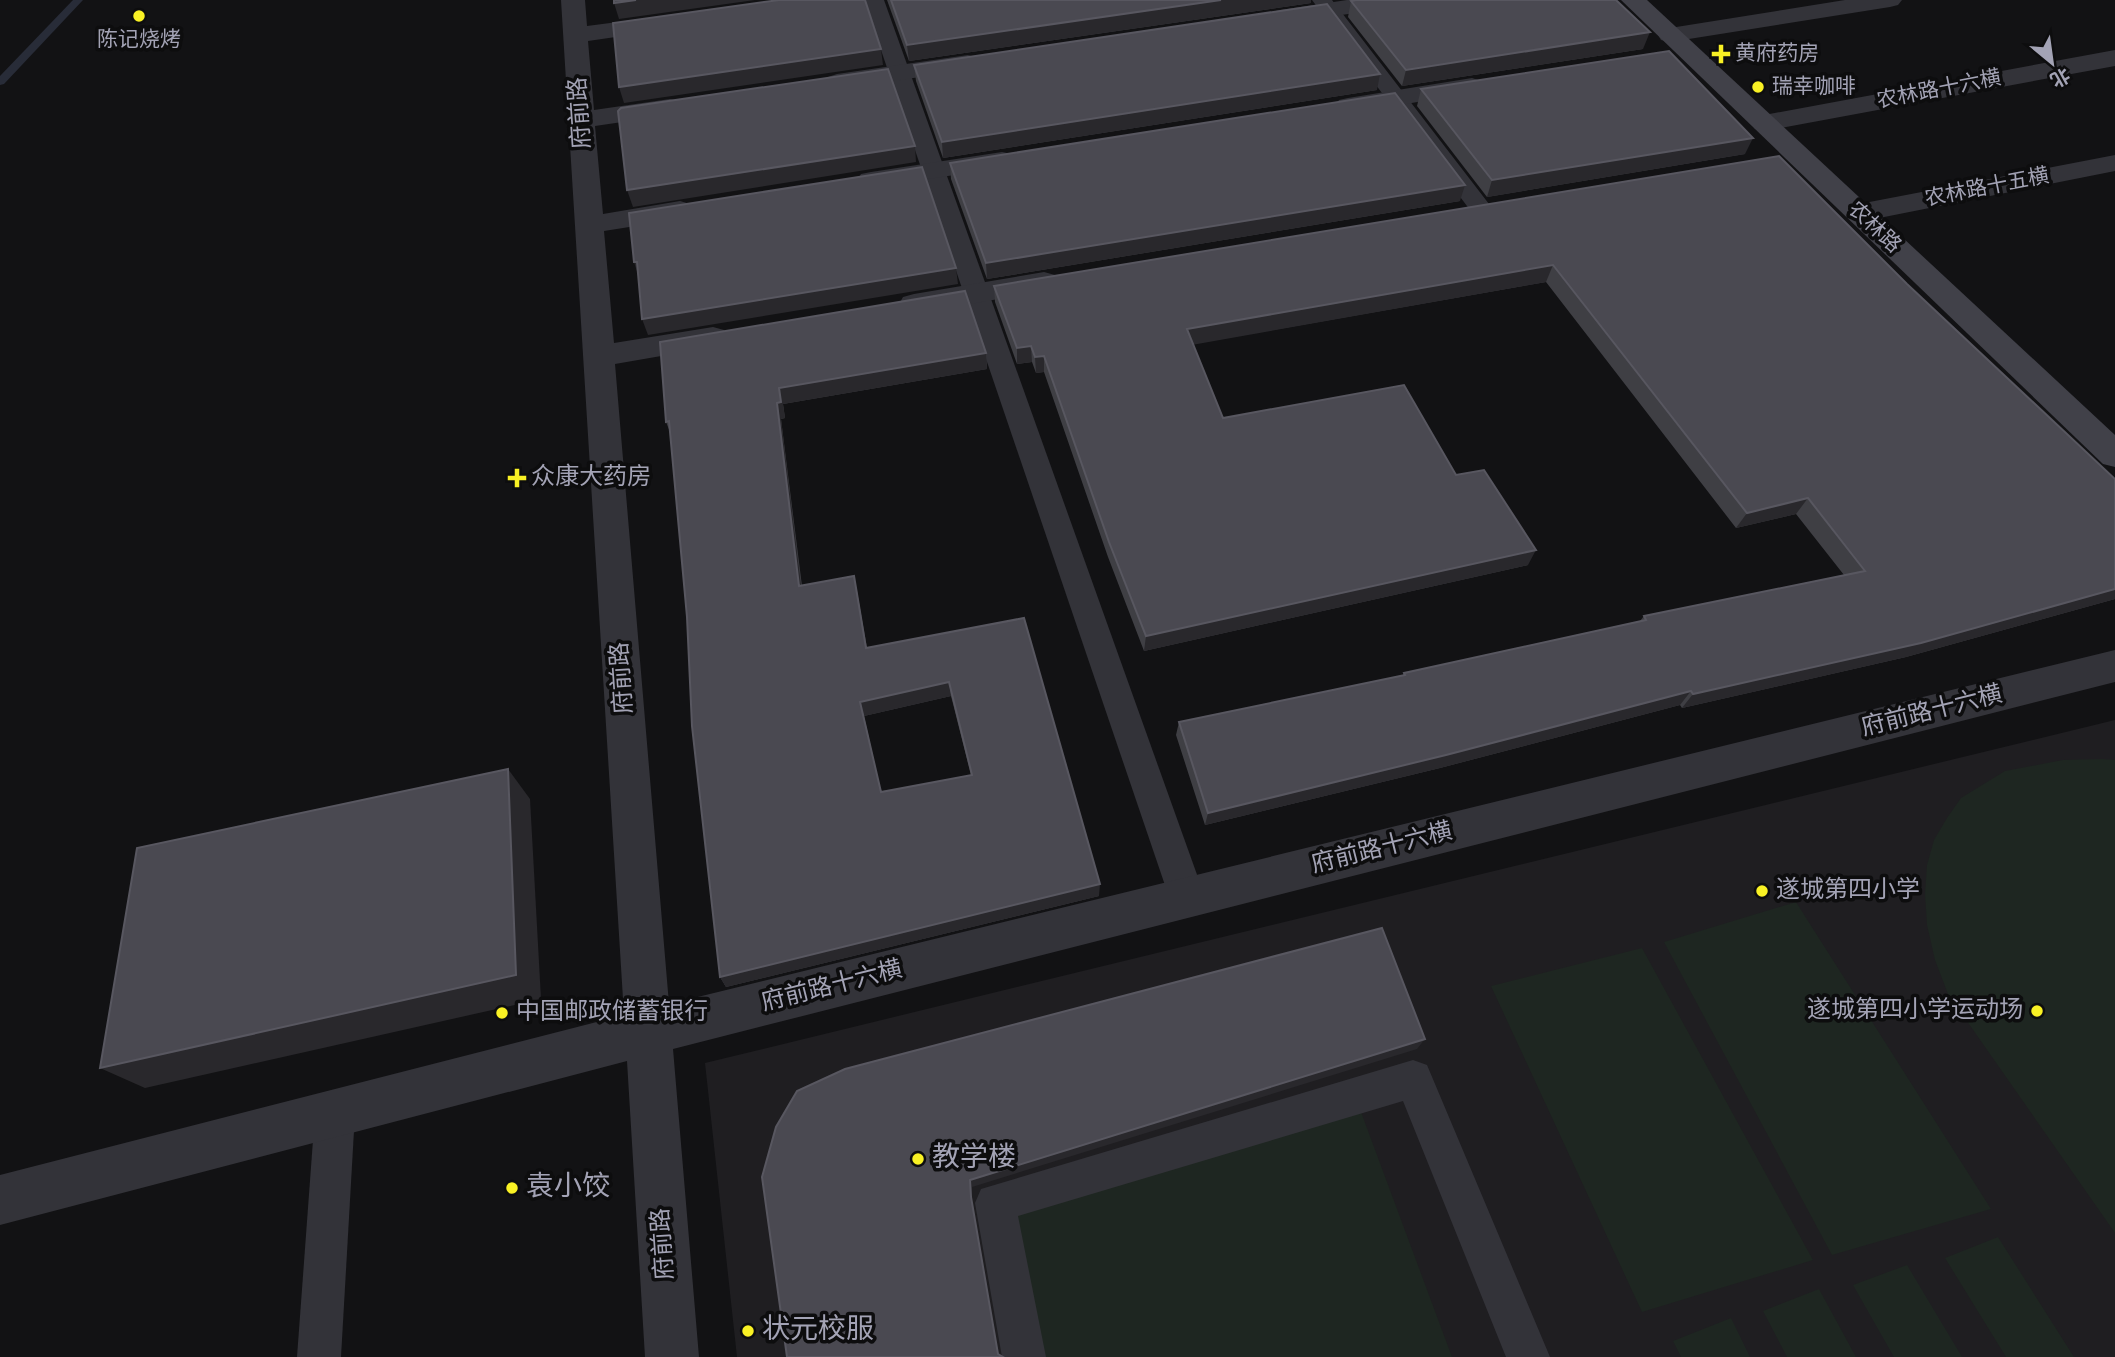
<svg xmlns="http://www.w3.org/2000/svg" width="2115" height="1357" font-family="Overpass,'Noto Sans SC',sans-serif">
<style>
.built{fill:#1f1e21}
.green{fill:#1e2621}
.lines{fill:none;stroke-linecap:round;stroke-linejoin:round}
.stream{fill:#282c38;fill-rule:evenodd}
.lane{fill:#333339;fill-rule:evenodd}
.street{fill:#333339;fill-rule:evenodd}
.secondary{fill:#414149;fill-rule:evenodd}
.wall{fill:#3f3f44;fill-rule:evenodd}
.shaded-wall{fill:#29282c}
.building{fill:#4a4951;stroke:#585760;stroke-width:2;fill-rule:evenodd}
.poi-dot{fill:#f9f124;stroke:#0d0d0e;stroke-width:2.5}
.labels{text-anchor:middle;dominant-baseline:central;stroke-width:7;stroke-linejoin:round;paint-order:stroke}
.far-poi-label{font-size:21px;fill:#a3a3b5;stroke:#0d0d0e;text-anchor:start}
.far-street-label{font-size:21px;fill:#a3a3b5;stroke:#0d0d0e}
.street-label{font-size:24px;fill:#a3a3b5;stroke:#0d0d0e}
.poi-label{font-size:24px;fill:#a3a3b5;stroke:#0d0d0e;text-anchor:start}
.near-poi-label{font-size:28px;fill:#a3a3b5;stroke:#0d0d0e;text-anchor:start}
</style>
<rect width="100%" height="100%" fill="#121214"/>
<!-- built -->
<polygon class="built" points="2115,720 2115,1357 737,1357 705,1063"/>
<!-- green -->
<g class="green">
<polygon points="2102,759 2115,760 2115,1233 1948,994 1935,960 1927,925 1925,894 1927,865 1934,840 1947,818 1961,798 2005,771 2063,760"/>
<polygon points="1796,902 1991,1209 1832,1255 1664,942"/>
<polygon points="1642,948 1813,1260 1642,1312 1491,986"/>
<polygon points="1361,1112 1452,1357 1045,1357 1015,1216"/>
<polygon points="1998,1237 2074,1357 2006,1357 1945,1258"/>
<polygon points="1907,1265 1962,1357 1894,1357 1853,1285"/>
<polygon points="1819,1289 1856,1357 1787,1357 1763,1311"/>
<polygon points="1731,1318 1750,1357 1681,1357 1673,1341"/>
</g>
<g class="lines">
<!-- stream -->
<polygon class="stream" points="73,0 83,0 4,84 0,85 0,76"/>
<!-- lane -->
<g class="lane">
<polygon points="864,0 884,0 1205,897 1199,909 1187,913 1175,909 1169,897"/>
<polygon points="1312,0 1332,0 1489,204 1493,209 1489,214 1473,214"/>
<polygon points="1413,1060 1427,1065 1550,1357 1506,1357 1403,1101 1018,1216 1046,1357 1002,1357 975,1203 981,1189"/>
<polygon points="335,1093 349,1099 355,1113 341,1357 297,1357 315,1113 321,1099"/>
</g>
<!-- street -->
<g class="street">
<polygon points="561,0 585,0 587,26 664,16 673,18 676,23 673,28 664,30 588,41 594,110 670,99 679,101 683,107 679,113 670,115 595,126 603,214 680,201 690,204 694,210 690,216 680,219 604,231 614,343 713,327 724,330 729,337 724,344 713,347 615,364 669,1004 2115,650 2115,682 673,1049 699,1357 645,1357 627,1061 0,1225 0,1175 624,1015"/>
<polygon points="1347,0 1408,0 1404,5 1396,7 1280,24 1271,22 1268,17 1271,12 1280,10"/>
<polygon points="1845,0 1902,0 1898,5 1890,7 1670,42 1661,40 1658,35 1661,30 1670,28"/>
<polygon points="2115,50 2115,66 1764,131 1755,129 1751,123 1755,117 1764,115"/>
<polygon points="968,55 977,58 981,63 977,68 837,90 828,87 824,82 828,77 837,74"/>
<polygon points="1472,78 1481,81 1485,86 1481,91 1348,114 1339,112 1335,106 1339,100 1348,98"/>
<polygon points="1002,152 1012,154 1016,160 1012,166 871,188 861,186 857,180 861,174 871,172"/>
<polygon points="2115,155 2115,171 1859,222 1849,219 1845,213 1849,207 1859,204"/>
<polygon points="1044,272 1055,275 1059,282 1055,289 914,314 903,311 899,304 903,297 914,294"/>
</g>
<!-- secondary -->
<polygon class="secondary" points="1621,0 1647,0 2115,435 2115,467 2103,464"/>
</g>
<!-- wall -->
<g class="wall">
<polygon points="887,0 1311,0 1311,3 909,61"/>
<polygon points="1351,1 1643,49 1402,86 1348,17"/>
<polygon points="914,65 1377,90 943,158 916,81"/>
<polygon points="1421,89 1745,154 1487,197 1417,106"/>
<polygon points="1779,156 1907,284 2115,479 2115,599 1906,657 1682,708 1680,705 1440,768 1205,825 1176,735 1179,722 1402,676 1404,673 1640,621 1644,616 1844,575 1796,514 1736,528 1546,282 1193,344 1223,418 1456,475 1528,565 1144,651 1108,557 1044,372 1036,373 1032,362 1017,364 995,302 994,286"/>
<polygon points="950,163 1460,201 987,279 951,179"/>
<path d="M 986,353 L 987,369 L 783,404 L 785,418 L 781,419 L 802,586 L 857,591 L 867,648 L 1024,618 L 1099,896 L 726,987 L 720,977 L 670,432 L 666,422 ZM 951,696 L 971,775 L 881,792 L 864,716 Z"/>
</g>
<!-- shaded-wall -->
<g class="shaded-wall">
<polygon points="636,0 755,0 619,19 614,3"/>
<polygon points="1221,0 1311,0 1311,3 909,61 907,45"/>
<polygon points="1650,32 1643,49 1402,86 1406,70"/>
<polygon points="881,49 883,65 624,103 619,87"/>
<polygon points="1380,74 1377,90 943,158 942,142"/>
<polygon points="1753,138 1745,154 1487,197 1492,180"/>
<polygon points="915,146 916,162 633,207 627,190"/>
<polygon points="1465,185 1460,201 987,279 986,263"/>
<polygon points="634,262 637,262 639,278"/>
<polygon points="1553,265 1546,282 1186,346 1187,329"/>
<polygon points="956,268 958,284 648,335 642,319"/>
<polygon points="1031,346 1032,362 1017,364 1017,348"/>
<polygon points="986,353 987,369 783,404 785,418 781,419 803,601 799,586 777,403 779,388"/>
<polygon points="1044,356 1044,372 1036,373 1035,357"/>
<polygon points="1808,498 1796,514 1736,528 1747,513"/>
<polygon points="1536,550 1528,565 1144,651 1146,636"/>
<polygon points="854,576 857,591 869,662 866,648"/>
<polygon points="2115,589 2115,599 1906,657 1682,708 1693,694"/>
<polygon points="949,682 951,696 864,716 860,702"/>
<polygon points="1691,691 1680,705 1440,768 1205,825 1208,813"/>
<polygon points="508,769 530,799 541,999 145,1088 100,1068"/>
<polygon points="1100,884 1099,896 726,987 720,977"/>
<polygon points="1425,1039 1417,1049 972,1187 972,1203 999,1357 971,1197 970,1180"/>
</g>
<!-- building -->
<g class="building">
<polygon points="614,0 636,0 614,3"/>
<polygon points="779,0 865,0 881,49 619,87 613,23"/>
<polygon points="891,0 1221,0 907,45"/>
<polygon points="1356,0 1616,0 1650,32 1406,70 1351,1"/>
<polygon points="1327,4 1380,74 942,142 914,65"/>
<polygon points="1669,51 1753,138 1492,180 1421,89"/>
<polygon points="888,69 915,146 627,190 618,111 621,108"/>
<polygon points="1395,93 1465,185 986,263 950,163"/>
<polygon points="1779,156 1907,284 2115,479 2115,589 1921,643 1693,694 1691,691 1446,755 1208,813 1179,722 1405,675 1404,673 1646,620 1644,616 1865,571 1808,498 1747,513 1553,265 1187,329 1223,418 1404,385 1456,475 1484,470 1536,550 1146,636 1109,542 1044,356 1035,357 1031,346 1017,348 994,286"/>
<polygon points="922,167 956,268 642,319 637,262 634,262 629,213"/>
<path d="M 965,291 L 986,353 L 779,388 L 781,402 L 777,403 L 799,586 L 854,576 L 866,648 L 1024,618 L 1100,884 L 720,977 L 692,726 L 687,617 L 669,421 L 666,422 L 660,342 ZM 949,682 L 972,775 L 881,792 L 860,702 Z"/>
<polygon points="508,769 516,975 100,1068 137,848"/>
<polygon points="1382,928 1425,1039 970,1180 971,1197 998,1354 1003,1357 787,1357 762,1177 776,1127 797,1091 845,1069"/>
</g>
<!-- markers -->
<g class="poi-dot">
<circle cx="139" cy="16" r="7"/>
<path d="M1717.5 43.5h7v7h7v7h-7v7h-7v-7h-7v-7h7z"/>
<circle cx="1758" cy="87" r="7"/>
<path d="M513.5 467.5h7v7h7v7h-7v7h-7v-7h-7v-7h7z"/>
<circle cx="1762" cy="891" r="7"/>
<circle cx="2037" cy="1011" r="7"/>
<circle cx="502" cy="1013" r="7"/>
<circle cx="918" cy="1159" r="7"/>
<circle cx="512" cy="1188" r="7"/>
<circle cx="748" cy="1331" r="7"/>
</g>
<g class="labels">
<!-- far-poi labels -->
<g class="far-poi-label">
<text x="139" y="40" text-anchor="middle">陈记烧烤</text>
<text x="1735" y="54">黄府药房</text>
<text x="1772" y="87">瑞幸咖啡</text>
</g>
<!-- far-street labels -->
<g class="far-street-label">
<text transform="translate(1939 90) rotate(-11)">农林路十六横</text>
<text transform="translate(1987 188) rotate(-11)">农林路十五横</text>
<text transform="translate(1874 228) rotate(43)">农林路</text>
</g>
<!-- street labels -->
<g class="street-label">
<text transform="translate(581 113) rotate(-94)">府前路</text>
<text transform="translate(623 678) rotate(-94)">府前路</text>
<text transform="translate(1932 712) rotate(-14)">府前路十六横</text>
<text transform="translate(1382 849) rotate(-14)">府前路十六横</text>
<text transform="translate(832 987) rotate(-14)">府前路十六横</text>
<text transform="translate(664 1244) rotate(-94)">府前路</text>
</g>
<!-- poi labels -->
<g class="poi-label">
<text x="531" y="478">众康大药房</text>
<text x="1776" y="891">遂城第四小学</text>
<text x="2023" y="1011" text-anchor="end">遂城第四小学运动场</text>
<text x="516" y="1013">中国邮政储蓄银行</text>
</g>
<!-- near-poi labels -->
<g class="near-poi-label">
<text x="932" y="1159">教学楼</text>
<text x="526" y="1188">袁小饺</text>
<text x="762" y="1331">状元校服</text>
</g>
</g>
<!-- north arrow -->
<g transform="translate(2052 63) rotate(151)" stroke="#0d0d0e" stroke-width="5" paint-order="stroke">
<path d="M0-5L12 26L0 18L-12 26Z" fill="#a3a3b5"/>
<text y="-10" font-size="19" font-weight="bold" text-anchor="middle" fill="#a3a3b5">北</text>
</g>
</svg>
